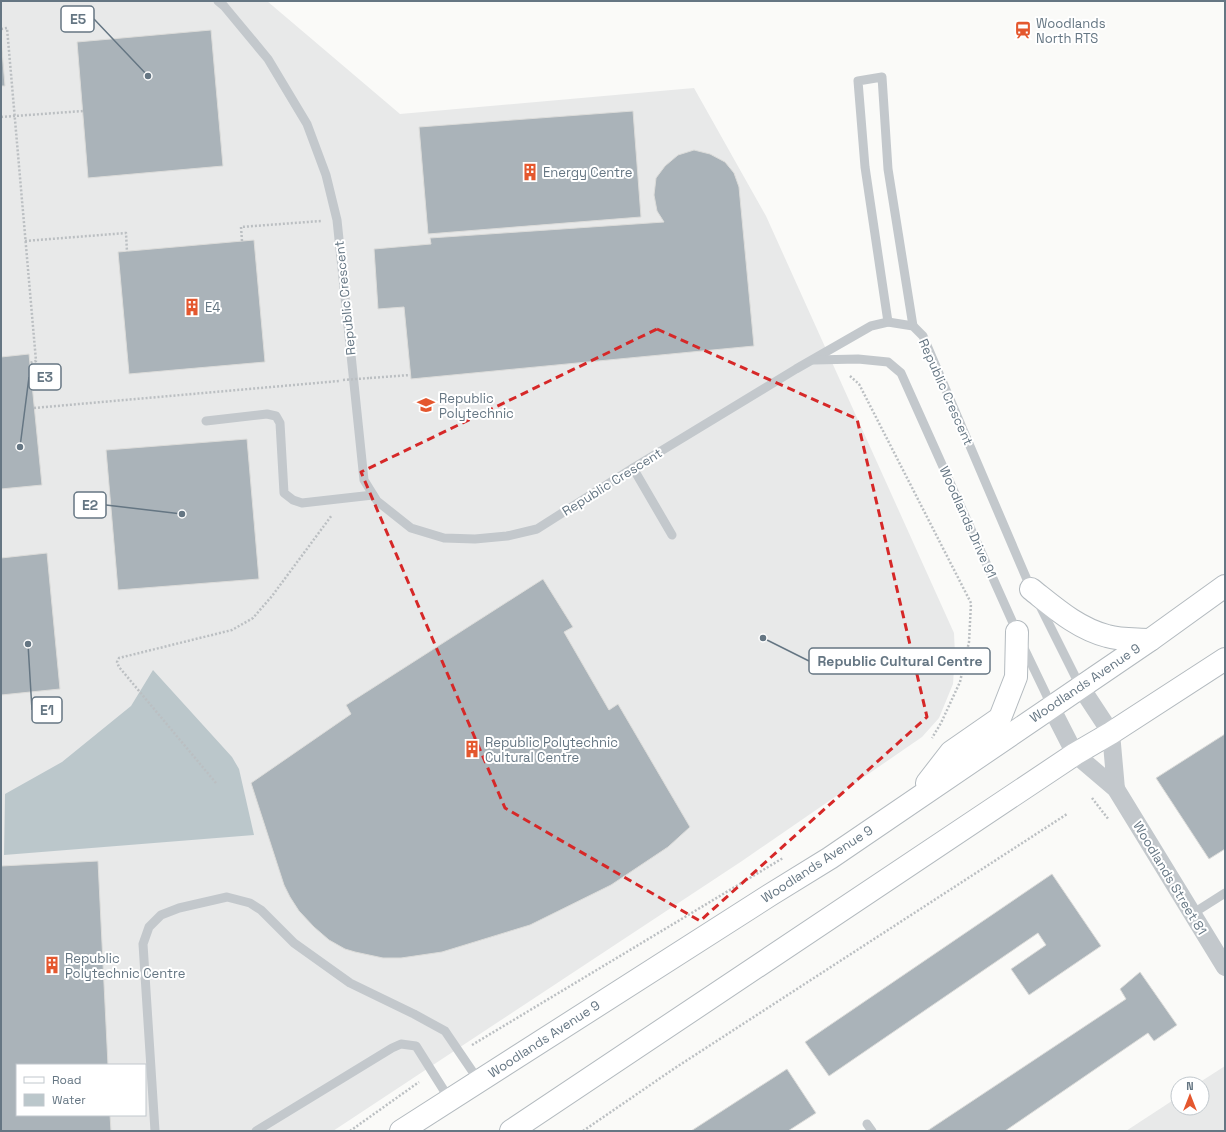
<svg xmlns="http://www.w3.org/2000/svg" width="1226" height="1132" font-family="'Space Grotesk',sans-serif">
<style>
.built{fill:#e8e9e9;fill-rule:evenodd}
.water{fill:#bbc7cb}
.building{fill:#aab3b9;stroke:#dcdcda}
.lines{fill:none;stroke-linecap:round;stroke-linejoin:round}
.secondary-casing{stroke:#b3babf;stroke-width:24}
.path{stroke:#bbbfc2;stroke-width:2.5;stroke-dasharray:2 2;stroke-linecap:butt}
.lane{stroke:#c3c8cc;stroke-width:9}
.street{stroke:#c3c8cc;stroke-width:18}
.secondary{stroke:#fff;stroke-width:22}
.path-bridge{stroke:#bbbfc2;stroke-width:2.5;stroke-dasharray:2 2;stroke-linecap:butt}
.marked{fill:none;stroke:#d62828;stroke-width:3;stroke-dasharray:8 5;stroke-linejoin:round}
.labels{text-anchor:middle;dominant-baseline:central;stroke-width:4;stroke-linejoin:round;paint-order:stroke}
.poi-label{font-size:13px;fill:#657683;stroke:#fff;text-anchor:start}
.street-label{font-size:13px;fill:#657683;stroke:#fff}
.leader{fill:none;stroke:#657683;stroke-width:1.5}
.callout-dot{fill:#657683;stroke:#fff;stroke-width:1.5}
.callout{fill:#fff;stroke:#657683;stroke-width:1.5}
.callout-label{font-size:14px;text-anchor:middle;font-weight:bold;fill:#657683}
</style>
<rect width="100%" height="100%" fill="#fafaf8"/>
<!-- built -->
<g class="built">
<path d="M 1,1 L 267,1 L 400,114 L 694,88 L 766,216 L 954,633 L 955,655 L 953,684 L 939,718 L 922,737 L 742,861 L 333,1131 L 1,1131 ZM 17,1065 L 145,1065 L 145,1115 L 17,1115 Z"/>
<polygon points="1225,1066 1225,1131 1126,1131 1178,1097 1178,1108 1202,1108 1202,1084 1197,1084"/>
</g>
<!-- water -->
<polygon class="water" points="153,670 232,757 239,769 254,835 4,855 5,794 62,762 131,706"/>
<!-- building -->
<g class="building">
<polygon points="211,30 223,166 88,178 77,42"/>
<polygon points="1,38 5,86 1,86"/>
<polygon points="633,111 641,217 428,234 419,127"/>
<polygon points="694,150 710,154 725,162 734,173 739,187 754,346 411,379 404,307 378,309 374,249 431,244 430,238 664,222 657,211 654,195 656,178 665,166 678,155"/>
<polygon points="254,240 265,362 129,374 118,252"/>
<polygon points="29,354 42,485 1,489 1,357"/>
<polygon points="247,439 259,579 118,590 106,450"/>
<polygon points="47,553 60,689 1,695 1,558"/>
<polygon points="543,579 573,627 564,632 609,710 618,704 690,827 668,847 611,885 530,925 442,952 401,958 383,958 355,952 345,949 329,940 314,927 299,911 290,897 284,885 251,783 351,714 346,705"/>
<polygon points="1225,734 1225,849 1209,859 1156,778"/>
<polygon points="98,861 108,1065 17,1065 17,1115 110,1115 111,1131 1,1131 1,866"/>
<polygon points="1052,874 1101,946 1029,995 1011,969 1046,945 1038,933 829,1076 805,1042"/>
<polygon points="1140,972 1177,1025 1154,1041 1148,1033 1005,1131 927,1131 1126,999 1120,989"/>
<polygon points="787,1069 816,1113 788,1131 691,1131"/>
</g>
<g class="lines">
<!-- secondary casing -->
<g class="secondary-casing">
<g id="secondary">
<path d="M 1031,589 C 1055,608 1077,628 1107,636 C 1120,640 1136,639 1150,640"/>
<polyline points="927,783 951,752 1000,718 1016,677 1017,632"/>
<polyline points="401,1131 770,895 830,858 1150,640 1225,586"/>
<polyline points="511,1131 1075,754 1111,733 1225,659"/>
</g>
</g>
<!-- path -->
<g class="path">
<polyline points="1,29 7,28 36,361 30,363"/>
<polyline points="1,117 83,111"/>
<polyline points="25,241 126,233 127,252"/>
<polyline points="242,241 241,227 321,221"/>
<polyline points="850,376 859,384 971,603 969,642 960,682 941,723 932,738"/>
<polyline points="370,378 410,375"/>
<polyline points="34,408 339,381"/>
<polyline points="216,783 119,667 117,662 119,658 232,630 253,618 272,596 332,515"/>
<polyline points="1092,798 1109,820"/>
<polyline points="472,1045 783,858"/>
<polyline points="350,1131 419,1082"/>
<polyline points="583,1131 675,1068 1067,814"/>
</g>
<!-- lane -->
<g class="lane">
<polyline points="218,1 224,6 268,59 307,124 326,175 337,220 364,480 377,501 411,528 444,538 475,539 507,536 537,529 633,468 796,369 871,326 888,322 913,326 923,336 1031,589"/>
<polyline points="888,322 865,167 858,81 882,77 888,169 913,326"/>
<polyline points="814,360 858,359 888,362 901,373 1017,632"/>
<polyline points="206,421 267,414 276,416 280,423 284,493 293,500 302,503 373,495"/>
<polyline points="633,468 672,535"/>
<polyline points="1038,602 1080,686"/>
<polyline points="1022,644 1046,694 1051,707"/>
<polyline points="1192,914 1225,893"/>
<polyline points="867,1124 872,1131"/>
<polyline points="155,1131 143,944 149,927 161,915 179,908 227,897 250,903 261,910 294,943 350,983 414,1014 445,1031 479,1081"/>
<polyline points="256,1131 392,1048 401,1044 416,1046 450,1100"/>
</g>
<!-- street -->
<g class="street">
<polyline points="1080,686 1111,733 1116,789"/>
<polyline points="1051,707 1075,754 1116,789 1225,967"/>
</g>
<!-- secondary -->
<use href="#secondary" class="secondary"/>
<!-- path-bridge -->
<polyline class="path-bridge" points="343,380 370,378"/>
</g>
<!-- marked area -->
<path class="marked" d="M 657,329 L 857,419 L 927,717 L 700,921 L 505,808 L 361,472 Z"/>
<!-- icons -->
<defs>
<g id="station-bare" transform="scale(1.38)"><path d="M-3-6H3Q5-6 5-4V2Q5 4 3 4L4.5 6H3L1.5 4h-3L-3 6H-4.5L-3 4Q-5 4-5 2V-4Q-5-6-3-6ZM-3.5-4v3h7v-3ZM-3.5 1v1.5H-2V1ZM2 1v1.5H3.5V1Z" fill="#e4572e" stroke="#fff" stroke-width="2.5" paint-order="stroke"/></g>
<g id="building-bare" transform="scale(1.38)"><path d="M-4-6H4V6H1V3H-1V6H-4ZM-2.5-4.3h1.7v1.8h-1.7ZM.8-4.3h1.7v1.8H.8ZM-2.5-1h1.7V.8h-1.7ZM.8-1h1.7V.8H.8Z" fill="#e4572e" stroke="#fff" stroke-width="2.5" paint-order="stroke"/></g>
<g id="university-bare" transform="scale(1.38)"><path d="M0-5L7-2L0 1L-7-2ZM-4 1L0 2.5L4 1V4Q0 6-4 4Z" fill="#e4572e" stroke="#fff" stroke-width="2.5" paint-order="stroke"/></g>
</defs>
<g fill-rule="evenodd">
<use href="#station-bare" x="1023" y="30"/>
<use href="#building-bare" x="530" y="172"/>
<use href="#building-bare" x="192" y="307"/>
<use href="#university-bare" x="426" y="405"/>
<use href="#building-bare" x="472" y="749"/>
<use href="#building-bare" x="52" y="965"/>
</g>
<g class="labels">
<!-- poi labels -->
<g class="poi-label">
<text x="1036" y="23">Woodlands<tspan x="1036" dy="15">North RTS</tspan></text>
<text x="543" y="172">Energy Centre</text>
<text x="205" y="307">E4</text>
<text x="439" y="398">Republic<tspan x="439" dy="15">Polytechnic</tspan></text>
<text x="485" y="742">Republic Polytechnic<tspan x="485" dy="15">Cultural Centre</tspan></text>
<text x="65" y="958">Republic<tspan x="65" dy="15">Polytechnic Centre</tspan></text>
</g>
<!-- street labels -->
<g class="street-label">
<text transform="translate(345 298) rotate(-96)">Republic Crescent</text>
<text transform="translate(946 392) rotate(66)">Republic Crescent</text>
<text transform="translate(612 482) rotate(-32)">Republic Crescent</text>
<text transform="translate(968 522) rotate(66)">Woodlands Drive 91</text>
<text transform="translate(1085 683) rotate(-34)">Woodlands Avenue 9</text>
<text transform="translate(817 864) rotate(-33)">Woodlands Avenue 9</text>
<text transform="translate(1170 878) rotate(59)">Woodlands Street 81</text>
<text transform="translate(544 1039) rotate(-33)">Woodlands Avenue 9</text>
</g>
</g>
<!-- callouts -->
<path class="leader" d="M148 76L94 19M20 447L29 377M182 514L106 505M763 638L809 661M28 644L32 710"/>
<g class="callout-dot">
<circle cx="148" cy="76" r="4"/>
<circle cx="20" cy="447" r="4"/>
<circle cx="182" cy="514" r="4"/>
<circle cx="763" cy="638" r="4"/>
<circle cx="28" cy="644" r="4"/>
</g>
<g class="callout">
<rect x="61" y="6" width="33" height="26" rx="4"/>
<rect x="29" y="364" width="32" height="26" rx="4"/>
<rect x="74" y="492" width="32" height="26" rx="4"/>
<rect x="809" y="648" width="181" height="26" rx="4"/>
<rect x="32" y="697" width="30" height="26" rx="4"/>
</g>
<g class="callout-label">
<text x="78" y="24">E5</text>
<text x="45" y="382">E3</text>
<text x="90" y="510">E2</text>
<text x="900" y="666">Republic Cultural Centre</text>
<text x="47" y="715">E1</text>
</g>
<!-- border -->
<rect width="1226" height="1132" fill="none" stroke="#657683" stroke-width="4"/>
<!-- legend -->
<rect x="16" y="1064" width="130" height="52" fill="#ffffff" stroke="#c1c8cd"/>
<rect x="24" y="1077" width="20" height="6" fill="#ffffff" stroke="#c1c8cd"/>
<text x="52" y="1084" font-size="12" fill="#657683">Road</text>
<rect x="24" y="1094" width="20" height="12" fill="#bbc7cb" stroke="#c1c8cd"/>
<text x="52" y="1104" font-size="12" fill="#657683">Water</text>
<!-- north arrow -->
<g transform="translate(1190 1096)"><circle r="19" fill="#ffffff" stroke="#c1c8cd"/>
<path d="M0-3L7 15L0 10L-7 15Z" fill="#e4572e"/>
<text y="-6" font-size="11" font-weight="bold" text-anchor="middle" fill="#657683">N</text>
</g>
</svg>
